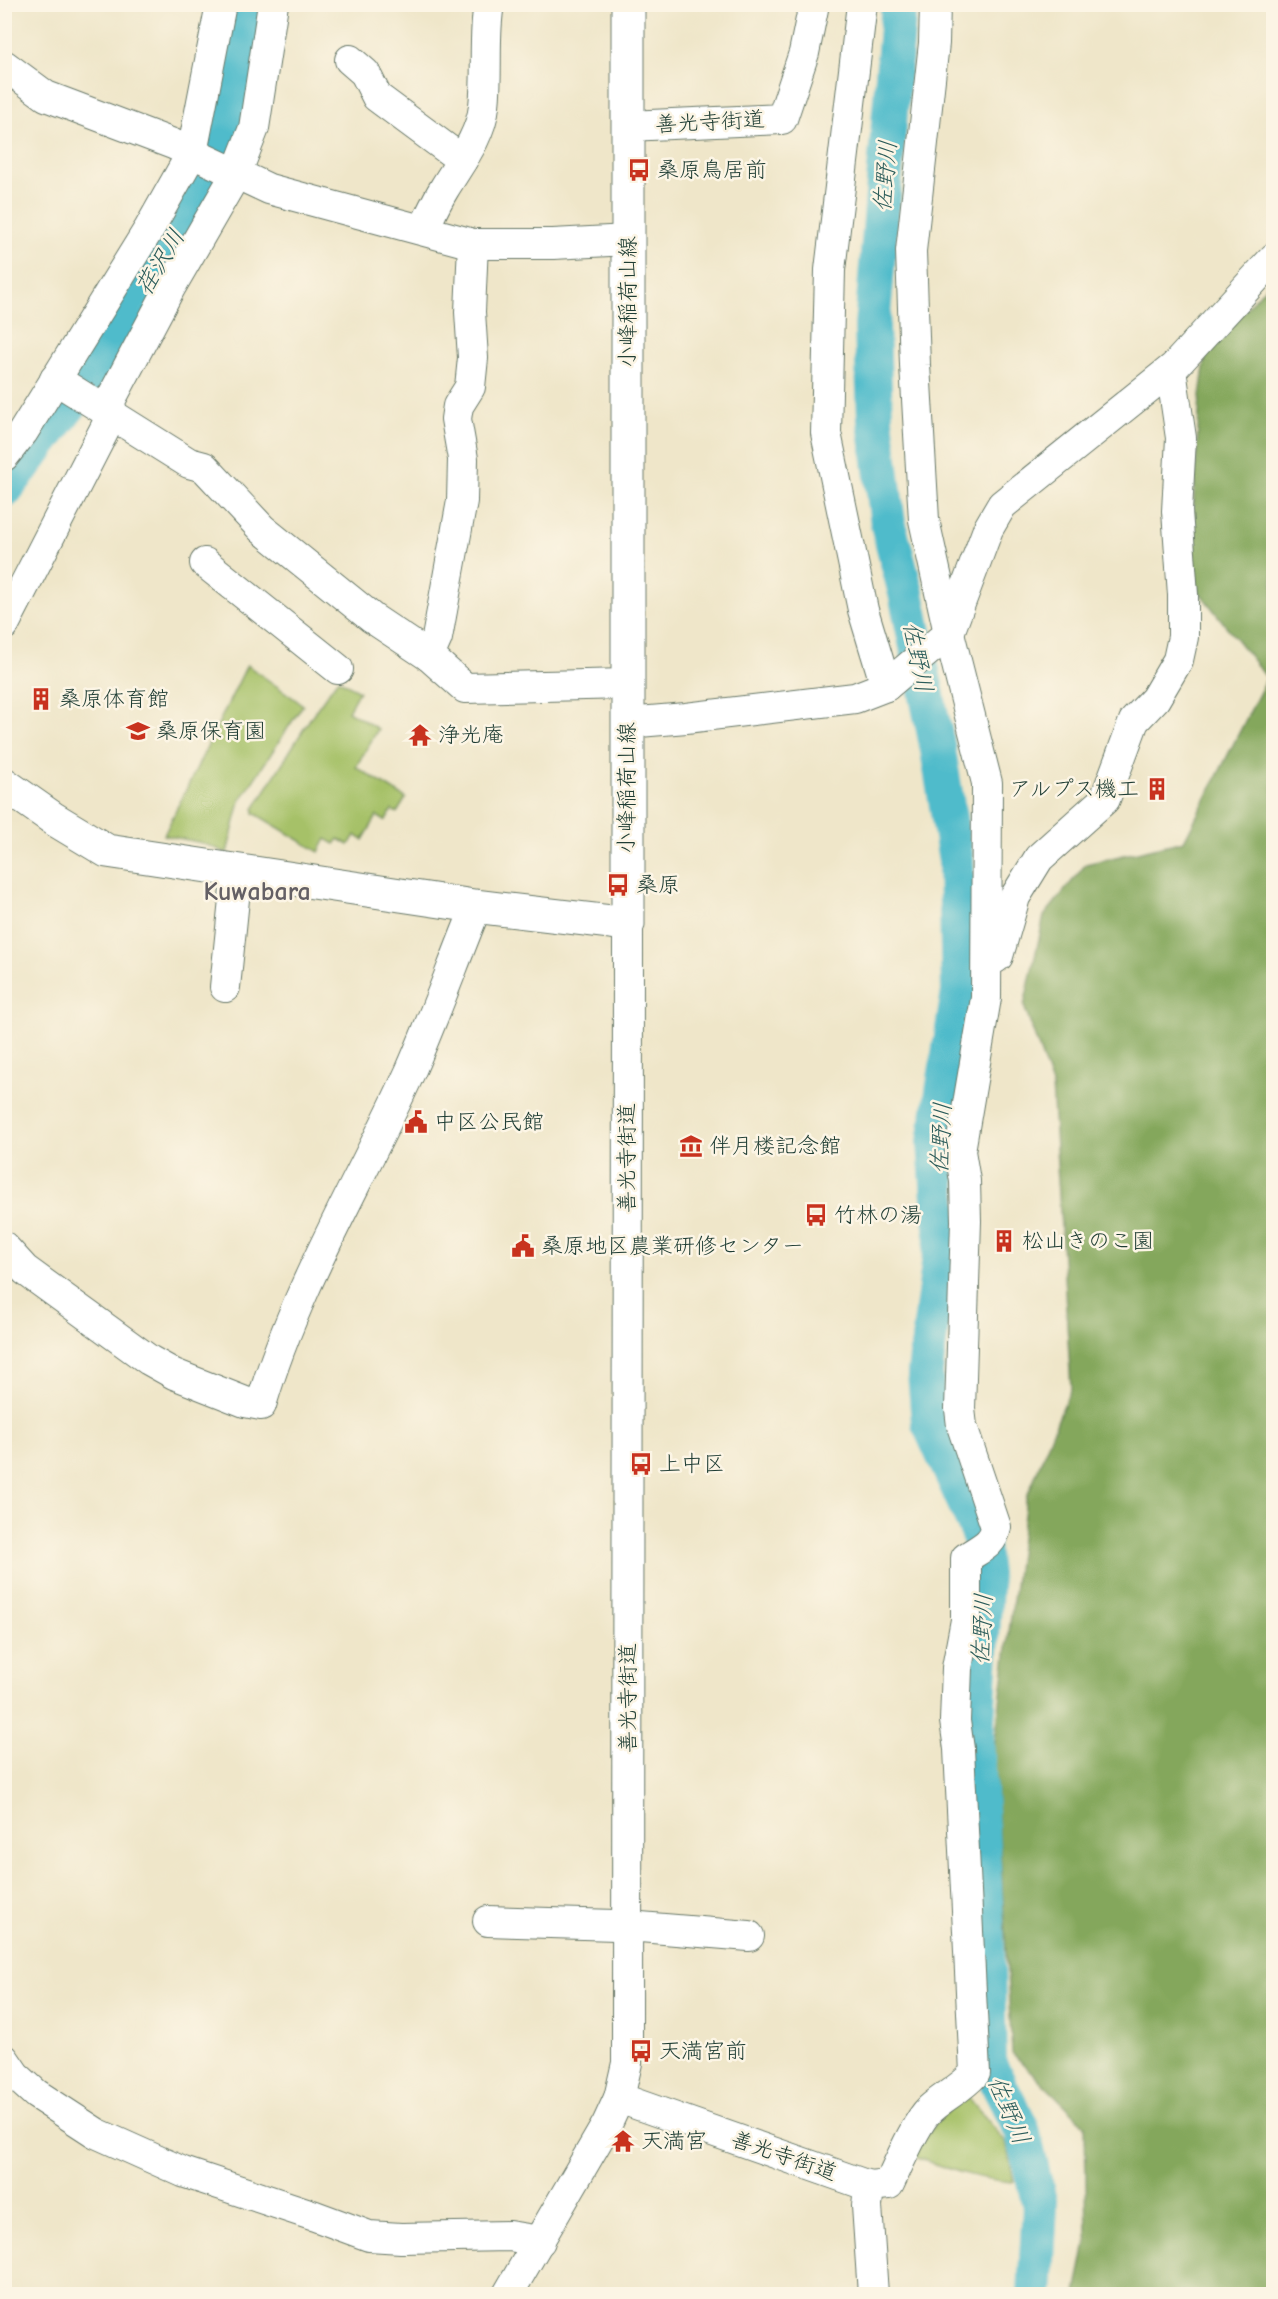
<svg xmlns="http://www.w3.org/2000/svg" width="1278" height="2299" font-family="'Comic Neue','Klee One',sans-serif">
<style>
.green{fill:#a6c167;stroke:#627f4e;stroke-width:1.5}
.forest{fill:#84a75c;stroke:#527248;stroke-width:1.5}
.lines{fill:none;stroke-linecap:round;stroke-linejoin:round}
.river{stroke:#4fbbcb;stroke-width:36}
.minor-casing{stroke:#687868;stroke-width:32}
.major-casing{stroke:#687868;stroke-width:35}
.minor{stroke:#fff;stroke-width:30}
.major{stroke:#fff;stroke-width:33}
.labels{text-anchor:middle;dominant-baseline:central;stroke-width:5;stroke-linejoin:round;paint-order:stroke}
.street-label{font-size:22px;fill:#1f3d34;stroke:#fcf5e5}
.poi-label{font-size:22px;fill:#1f3d34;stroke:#fcf5e5;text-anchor:start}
.water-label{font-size:24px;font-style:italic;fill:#2b5c5a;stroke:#fcf5e5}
.quarter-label{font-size:26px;font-weight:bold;fill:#646065;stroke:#fcf5e5}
</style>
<rect width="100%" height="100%" fill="#fcf5e5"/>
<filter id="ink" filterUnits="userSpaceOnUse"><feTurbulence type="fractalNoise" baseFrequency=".0167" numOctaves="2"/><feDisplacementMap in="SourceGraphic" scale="12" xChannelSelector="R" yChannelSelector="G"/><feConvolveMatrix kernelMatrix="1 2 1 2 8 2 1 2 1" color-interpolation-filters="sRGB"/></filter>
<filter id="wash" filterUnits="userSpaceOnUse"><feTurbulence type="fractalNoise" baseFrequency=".008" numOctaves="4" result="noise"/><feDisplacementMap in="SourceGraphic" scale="24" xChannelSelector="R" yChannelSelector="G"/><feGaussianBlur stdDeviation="1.35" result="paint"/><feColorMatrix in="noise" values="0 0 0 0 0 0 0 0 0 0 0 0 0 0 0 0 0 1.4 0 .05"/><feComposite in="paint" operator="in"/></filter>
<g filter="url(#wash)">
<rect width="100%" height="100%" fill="#efe6c9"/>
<!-- green -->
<g class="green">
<polygon points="247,665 303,705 240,801 227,853 202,843 164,835"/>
<polygon points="338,679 359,691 348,711 378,729 356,767 406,798 397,813 392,810 385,821 377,816 363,840 355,835 349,845 339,839 335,844 326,839 319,852 254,813 254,809 313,714"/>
<path d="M 964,2092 L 1006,2142 L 1014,2182 C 977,2180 943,2167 909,2155 Z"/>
</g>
<!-- forest -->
<polygon class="forest" points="1273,279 1273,2294 1076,2294 1087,2238 1085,2125 1012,2053 994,1749 1026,1499 1071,1387 1052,1085 1024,1006 1044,916 1086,864 1184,841 1267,678 1189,579 1200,396 1206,353"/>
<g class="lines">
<!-- river -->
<g class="river">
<polyline points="899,4 872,326 875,420 888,524 906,593 938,750 956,861 959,992 935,1142 942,1241 925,1372 929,1423 980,1536 985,1586 976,1735 986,1922 989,2065 1022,2130 1040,2206 1035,2294"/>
<polyline points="4,491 88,381 207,184 223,145 249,4"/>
</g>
</g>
</g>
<g filter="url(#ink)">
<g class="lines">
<!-- minor casing -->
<g class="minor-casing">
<g id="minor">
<polyline points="862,4 830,270 826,433 863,610 886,686"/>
<polyline points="350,60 365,73 377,97 462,160"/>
<polyline points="4,65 46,96 173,144 269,189 473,244 553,244 628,240"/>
<polyline points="628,126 782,119 804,53 814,4"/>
<path d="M 423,230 C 430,216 436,202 444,189 C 459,164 481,136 484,106 C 488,72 483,38 489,4"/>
<polyline points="473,244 470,312 473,358 470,387 458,406 456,419 463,459 462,501 437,638 429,656 465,688 627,684"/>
<polyline points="55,379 189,463 204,467 262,529 372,618 429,656"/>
<polyline points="4,456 23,432 149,229 192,153 221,4"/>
<polyline points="205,563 338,669"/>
<polyline points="4,625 112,415 110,401 170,288 236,174 254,128 273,4"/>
<polyline points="627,723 686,718 855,698 886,686 949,633 988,529 1002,505 1174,367 1274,258"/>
<polyline points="994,959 998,956 1015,897 1039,858 1105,799 1134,721 1155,699 1178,660 1183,637 1183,595 1177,511 1181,438 1171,370"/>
<polyline points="225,987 237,870"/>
<path d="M 4,1247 L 25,1270 L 149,1360 L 174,1374 L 245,1402 L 261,1405 C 295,1288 360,1182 410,1072 C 432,1022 451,970 471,920 L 474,906"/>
<polyline points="488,1921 616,1925 749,1936"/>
<polyline points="4,2059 15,2075 36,2094 96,2133 183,2172 315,2216 369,2236 401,2238 509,2236 540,2241"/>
<polyline points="619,2098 869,2186 867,2206 873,2294"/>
<path d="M 869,2186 L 889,2184 C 898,2165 916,2122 930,2109 C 944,2096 961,2089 975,2073 L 959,1749 L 955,1721 L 957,1668 L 966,1620 L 966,1558 C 979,1549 994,1544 996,1527 L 962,1426 L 960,1409 L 966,1221 L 965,1181 L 960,1151 L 986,998 L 987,783 L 949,633 L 924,520 L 915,365 L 911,251 L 934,43 L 935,4"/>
<polyline points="508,2294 607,2124 619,2098 627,2063 628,924"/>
</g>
</g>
<!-- major casing -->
<g class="major-casing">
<polyline id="major" points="4,784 54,819 107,851 474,906 628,924 628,4"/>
</g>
<!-- minor -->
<use href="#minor" class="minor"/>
<!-- major -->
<use href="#major" class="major"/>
</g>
</g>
<!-- icons -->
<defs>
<g id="bus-bare" transform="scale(1.8)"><path d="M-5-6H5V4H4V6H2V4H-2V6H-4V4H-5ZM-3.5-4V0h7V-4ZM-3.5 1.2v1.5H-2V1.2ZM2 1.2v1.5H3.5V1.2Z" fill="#c8321e" stroke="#fcf5e5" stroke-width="2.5" paint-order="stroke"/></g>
<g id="building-bare" transform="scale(1.8)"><path d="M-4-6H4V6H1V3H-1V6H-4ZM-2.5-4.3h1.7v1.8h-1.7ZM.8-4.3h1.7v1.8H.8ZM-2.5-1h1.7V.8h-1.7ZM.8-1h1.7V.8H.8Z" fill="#c8321e" stroke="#fcf5e5" stroke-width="2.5" paint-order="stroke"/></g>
<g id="school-bare" transform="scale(1.8)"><path d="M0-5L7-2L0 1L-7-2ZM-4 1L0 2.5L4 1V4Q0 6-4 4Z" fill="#c8321e" stroke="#fcf5e5" stroke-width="2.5" paint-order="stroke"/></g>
<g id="temple-bare" transform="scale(1.8)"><path d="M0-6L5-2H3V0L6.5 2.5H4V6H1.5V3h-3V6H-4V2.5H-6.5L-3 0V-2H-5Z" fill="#c8321e" stroke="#fcf5e5" stroke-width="2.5" paint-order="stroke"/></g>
<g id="civic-bare" transform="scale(1.8)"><path d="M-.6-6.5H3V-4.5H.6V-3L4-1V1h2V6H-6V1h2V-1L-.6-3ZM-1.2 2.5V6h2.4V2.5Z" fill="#c8321e" stroke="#fcf5e5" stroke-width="2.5" paint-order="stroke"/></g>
<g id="museum-bare" transform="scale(1.8)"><path d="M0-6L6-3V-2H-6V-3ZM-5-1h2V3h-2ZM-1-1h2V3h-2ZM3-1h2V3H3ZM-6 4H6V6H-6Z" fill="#c8321e" stroke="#fcf5e5" stroke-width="2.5" paint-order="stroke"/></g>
</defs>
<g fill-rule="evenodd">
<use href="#bus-bare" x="639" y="170"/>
<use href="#building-bare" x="41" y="699"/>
<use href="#school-bare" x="138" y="731"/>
<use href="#temple-bare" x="420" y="735"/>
<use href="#building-bare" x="1157" y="789"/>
<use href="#bus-bare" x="618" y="885"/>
<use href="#civic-bare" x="416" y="1122"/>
<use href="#museum-bare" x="691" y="1146"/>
<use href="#bus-bare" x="816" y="1215"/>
<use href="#building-bare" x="1004" y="1241"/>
<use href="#civic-bare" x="523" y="1246"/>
<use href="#bus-bare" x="641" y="1464"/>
<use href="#bus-bare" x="641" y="2051"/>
<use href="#temple-bare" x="623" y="2141"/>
</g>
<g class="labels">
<!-- street labels -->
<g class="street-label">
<text transform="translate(710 122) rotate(-3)">善光寺街道</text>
<text transform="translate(628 302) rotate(-90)">小峰稲荷山線</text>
<text transform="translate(627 788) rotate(-90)">小峰稲荷山線</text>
<text transform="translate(627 1158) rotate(-90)">善光寺街道</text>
<text transform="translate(628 1698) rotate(-90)">善光寺街道</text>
<text transform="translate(784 2156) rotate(19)">善光寺街道</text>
</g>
<!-- poi labels -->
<g class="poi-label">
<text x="657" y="170">桑原鳥居前</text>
<text x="59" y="699">桑原体育館</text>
<text x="156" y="731">桑原保育園</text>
<text x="438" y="735">浄光庵</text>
<text x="1139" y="789" text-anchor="end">アルプス機工</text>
<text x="636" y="885">桑原</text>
<text x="434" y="1122">中区公民館</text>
<text x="709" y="1146">伴月楼記念館</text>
<text x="834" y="1215">竹林の湯</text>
<text x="1022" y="1241">松山きのこ園</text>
<text x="541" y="1246">桑原地区農業研修センター</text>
<text x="659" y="1464">上中区</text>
<text x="659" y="2051">天満宮前</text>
<text x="641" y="2141">天満宮</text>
</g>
<!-- water labels -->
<g class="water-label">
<text transform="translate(885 176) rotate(-85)">佐野川</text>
<text transform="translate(160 262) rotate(-59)">荏沢川</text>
<text transform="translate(918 657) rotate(79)">佐野川</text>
<text transform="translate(941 1138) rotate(-87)">佐野川</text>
<text transform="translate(982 1629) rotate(-87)">佐野川</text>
<text transform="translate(1009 2110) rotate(67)">佐野川</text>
</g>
<!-- quarter labels -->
<g class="quarter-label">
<text x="257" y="892">Kuwabara</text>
</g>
</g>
<!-- margin -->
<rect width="1278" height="2299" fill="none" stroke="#fcf5e5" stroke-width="24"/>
</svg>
